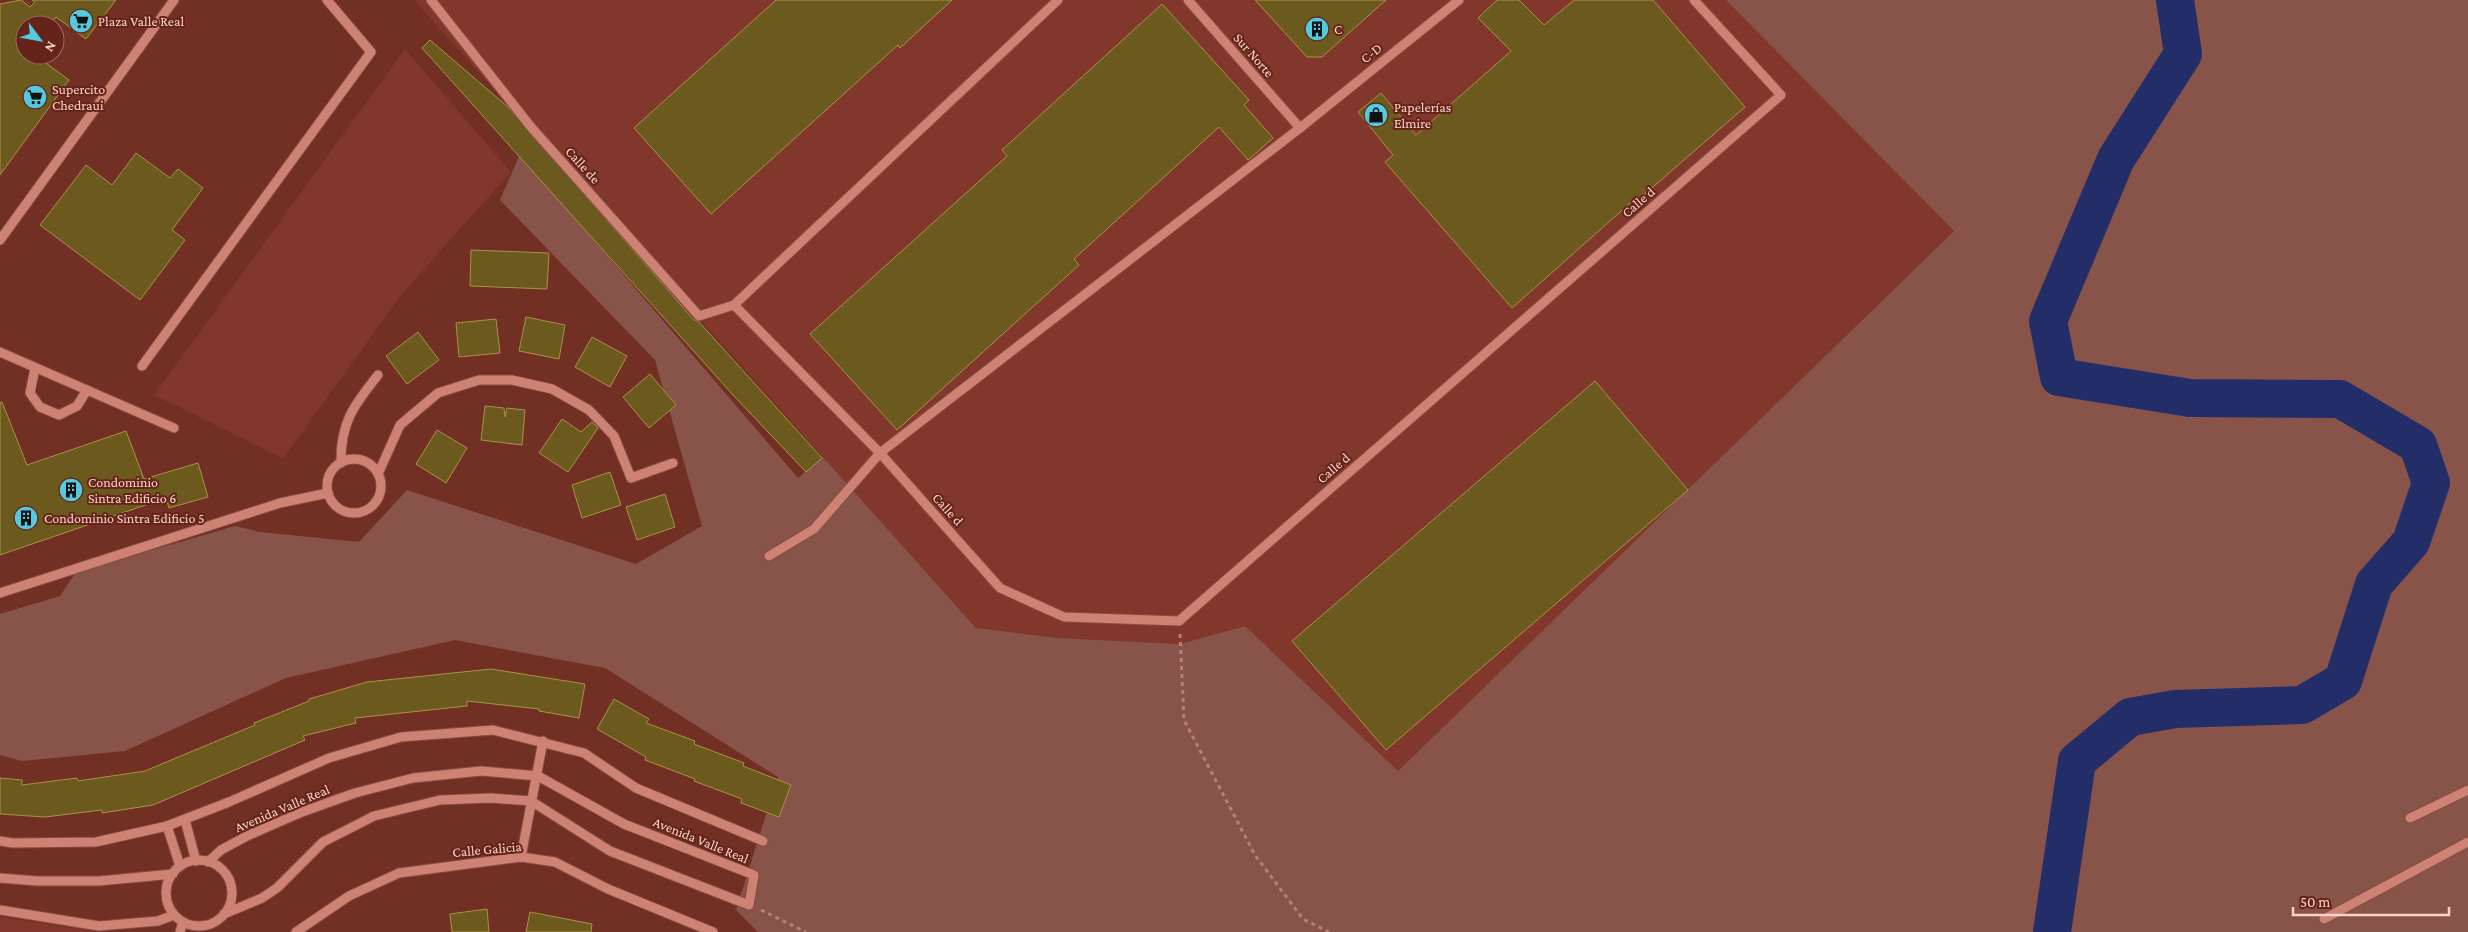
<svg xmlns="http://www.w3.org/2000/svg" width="2468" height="932" font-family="'Crimson Pro',serif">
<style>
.built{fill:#81372c}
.green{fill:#88544a}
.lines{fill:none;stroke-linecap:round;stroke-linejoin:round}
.river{stroke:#232e68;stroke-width:38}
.building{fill:#6c591d;stroke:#aa9249}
.minor-casing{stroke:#854c43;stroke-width:11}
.path{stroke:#b68076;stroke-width:3;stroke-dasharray:4 4;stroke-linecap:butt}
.minor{stroke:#ce8273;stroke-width:9}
.labels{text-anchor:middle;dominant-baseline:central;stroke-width:4;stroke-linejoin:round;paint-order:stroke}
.poi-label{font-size:14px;fill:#fbd2c9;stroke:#652419;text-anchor:start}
.street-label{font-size:14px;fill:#fbd2c9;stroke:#652419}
</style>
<rect width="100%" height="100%" fill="#722f24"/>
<!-- built -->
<g class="built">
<polygon points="414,0 1726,0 1954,231 1398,771 1245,626 1180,644 1058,638 976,628"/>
<polygon points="405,49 511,172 401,295 283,459 154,395"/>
<polygon points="0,917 92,931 98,932 0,932"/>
</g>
<!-- green -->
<polygon class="green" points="1726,0 2468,0 2468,932 758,932 736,910 778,777 605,668 455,640 286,678 125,751 22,761 0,755 0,614 60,596 76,572 235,526 260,532 359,542 407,490 636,564 702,526 655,360 500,200 520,154 798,478 823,457 976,628 1058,638 1180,644 1245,626 1398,771 1954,231"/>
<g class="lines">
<!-- river -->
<polyline class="river" points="2052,932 2077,761 2130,717 2175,709 2302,705 2343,681 2374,584 2411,542 2431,483 2418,445 2340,399 2190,398 2059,377 2048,321 2116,159 2183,54 2175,0"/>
</g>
<!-- building -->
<g class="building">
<polygon points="21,0 30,7 35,2 32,0 116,0 86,39 56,17 50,25 25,25 25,55 35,55 69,80 0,175 0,4"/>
<polygon points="776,0 952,0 900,48 898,45 711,214 634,128"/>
<polygon points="1255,0 1386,0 1322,57 1307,57"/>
<polygon points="1497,0 1519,0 1544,25 1574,0 1653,0 1745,107 1639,199 1637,197 1512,308 1385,162 1393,155 1358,112 1381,93 1416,135 1511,51 1478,18"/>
<polygon points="1162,4 1249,100 1244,105 1273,138 1248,160 1219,127 1074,259 1079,265 897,430 810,334 1007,156 1002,150"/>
<polygon points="430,40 508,107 694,320 699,322 822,458 806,472 733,395 422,48"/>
<polygon points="136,153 170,178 178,169 203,188 172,230 185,240 140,300 40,225 86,165 112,185"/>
<polygon points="471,250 549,253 547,289 470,286"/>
<polygon points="526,317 565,325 559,359 519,351"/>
<polygon points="496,319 500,353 459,357 456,323"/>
<polygon points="418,332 439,360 407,384 386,356"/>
<polygon points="592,337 627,356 610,387 575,367"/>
<polygon points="650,374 676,405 649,428 623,397"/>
<polygon points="1595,381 1688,490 1386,750 1292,641"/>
<polygon points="2,402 27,465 126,431 144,479 198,463 208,497 169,508 166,498 0,555 0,403"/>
<polygon points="485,406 504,408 505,417 507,408 525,410 522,445 481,440"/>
<polygon points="562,419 581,432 592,422 598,428 568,472 539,453"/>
<polygon points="437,430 467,448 446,483 416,464"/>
<polygon points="610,472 621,505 582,518 572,485"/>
<polygon points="665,494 675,527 637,540 626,507"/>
<polygon points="491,669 585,684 579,718 539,711 539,709 467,701 467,706 355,718 356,723 303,736 305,740 153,805 102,813 102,810 45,817 0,814 0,778 22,780 22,785 77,778 78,781 145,771 255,725 254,723 309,701 309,699 367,682"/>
<polygon points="614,699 649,719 646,723 695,741 694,744 744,763 743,766 791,785 779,817 741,803 742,799 694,781 695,779 645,760 646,757 597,729"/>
<polygon points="487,909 489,932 452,932 450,914"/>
<polygon points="530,912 592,924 591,932 526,932"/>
</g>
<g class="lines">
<!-- minor casing -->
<g class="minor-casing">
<g id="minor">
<polyline points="431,0 531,127 699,316 734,305 1058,0"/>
<polyline points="1188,0 1300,128"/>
<polyline points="1459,0 1300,128 880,453 1000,588 1064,617 1179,621 1781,95 1694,0"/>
<polyline points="0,240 174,0"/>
<polyline points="734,305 880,453 814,529 769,556"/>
<polyline points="0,352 174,428"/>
<polyline points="142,366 371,52 327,0"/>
<polyline points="35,368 30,393 40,407 59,415 77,406 87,390"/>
<circle cx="354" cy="486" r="27"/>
<path d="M 341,463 C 340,423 354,405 378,375"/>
<polyline points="378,474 400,425 438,393 479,380 512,380 552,389 589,410 614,436 631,478 673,463"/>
<polyline points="0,593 280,503 328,493"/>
<polyline points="2410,818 2468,790"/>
<polyline points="185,820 196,861"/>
<polyline points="167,826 180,866"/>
<polyline points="0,841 13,843 96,842 167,826 229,802 329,758 401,737 493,730 584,753 636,788 763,841"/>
<polyline points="521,857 543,741"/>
<circle cx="199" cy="893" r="33"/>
<polyline points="208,862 221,850 247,836 302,812 355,793 413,778 481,771 538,776 624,824 754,875 749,905 610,851 531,801 491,798 440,800 374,816 323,842 277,888 262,898 224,914"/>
<polyline points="0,878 37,881 99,881 173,874"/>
<polyline points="0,910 99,926 158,921 174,915"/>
<polyline points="2324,919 2468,842"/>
<polyline points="180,932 183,922"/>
<polyline points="296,932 349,896 399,873 521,857 555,862 608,889 713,932"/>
</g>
</g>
<!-- path -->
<g class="path">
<polyline points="1180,634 1184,720 1255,855 1303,919 1329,932"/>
<polyline points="761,910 806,932"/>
</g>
<!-- minor -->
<use href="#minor" class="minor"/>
</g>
<!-- icons -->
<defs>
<g id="supermarket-disc" transform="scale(1.25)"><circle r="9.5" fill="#55cadf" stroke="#652419"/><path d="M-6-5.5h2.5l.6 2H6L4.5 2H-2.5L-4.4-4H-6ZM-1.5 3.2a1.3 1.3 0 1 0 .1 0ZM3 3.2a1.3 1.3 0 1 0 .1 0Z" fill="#111"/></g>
<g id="building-disc" transform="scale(1.25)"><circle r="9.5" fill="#55cadf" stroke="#652419"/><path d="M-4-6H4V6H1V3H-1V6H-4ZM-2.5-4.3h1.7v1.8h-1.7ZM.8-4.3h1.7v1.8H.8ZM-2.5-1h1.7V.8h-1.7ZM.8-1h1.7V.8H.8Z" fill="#111"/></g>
<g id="shop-disc" transform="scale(1.25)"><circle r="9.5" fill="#55cadf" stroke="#652419"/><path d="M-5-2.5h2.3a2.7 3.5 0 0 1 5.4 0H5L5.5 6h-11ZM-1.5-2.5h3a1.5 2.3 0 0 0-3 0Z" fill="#111"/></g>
</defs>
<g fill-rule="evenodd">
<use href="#supermarket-disc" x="81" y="21"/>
<use href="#building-disc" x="1317" y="29"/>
<use href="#supermarket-disc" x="35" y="97"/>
<use href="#shop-disc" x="1376" y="115"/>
<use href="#building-disc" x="71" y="490"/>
<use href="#building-disc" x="26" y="518"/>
</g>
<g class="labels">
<!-- poi labels -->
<g class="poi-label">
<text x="98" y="21">Plaza Valle Real</text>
<text x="1334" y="29">C</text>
<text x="52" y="89">Supercito<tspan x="52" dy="16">Chedraui</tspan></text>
<text x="1394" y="107">Papelerías<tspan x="1394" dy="16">Elmire</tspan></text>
<text x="88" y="482">Condominio<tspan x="88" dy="16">Sintra Edificio 6</tspan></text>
<text x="44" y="518">Condominio Sintra Edificio 5</text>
</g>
<!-- street labels -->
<g class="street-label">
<text transform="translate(1371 53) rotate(-39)">C-D</text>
<text transform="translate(1254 55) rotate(49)">Sur Norte</text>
<text transform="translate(583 165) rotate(48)">Calle de</text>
<text transform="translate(1638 202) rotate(-41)">Calle d</text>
<text transform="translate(1333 468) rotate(-41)">Calle d</text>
<text transform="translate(948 509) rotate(48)">Calle d</text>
<text transform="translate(282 808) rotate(-23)">Avenida Valle Real</text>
<text transform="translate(701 840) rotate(22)">Avenida Valle Real</text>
<text transform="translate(487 849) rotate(-5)">Calle Galicia</text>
</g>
</g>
<!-- north arrow -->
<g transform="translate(40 40) rotate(122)"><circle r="24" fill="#652419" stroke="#a16a5f"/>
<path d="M0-4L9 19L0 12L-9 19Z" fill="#55cadf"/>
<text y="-8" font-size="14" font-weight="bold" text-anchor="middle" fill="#fbd2c9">N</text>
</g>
<!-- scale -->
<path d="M2293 907v8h156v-8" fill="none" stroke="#fbd2c9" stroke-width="2.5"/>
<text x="2300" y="907" font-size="15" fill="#fbd2c9" stroke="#652419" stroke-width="4" paint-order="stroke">50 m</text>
</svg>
